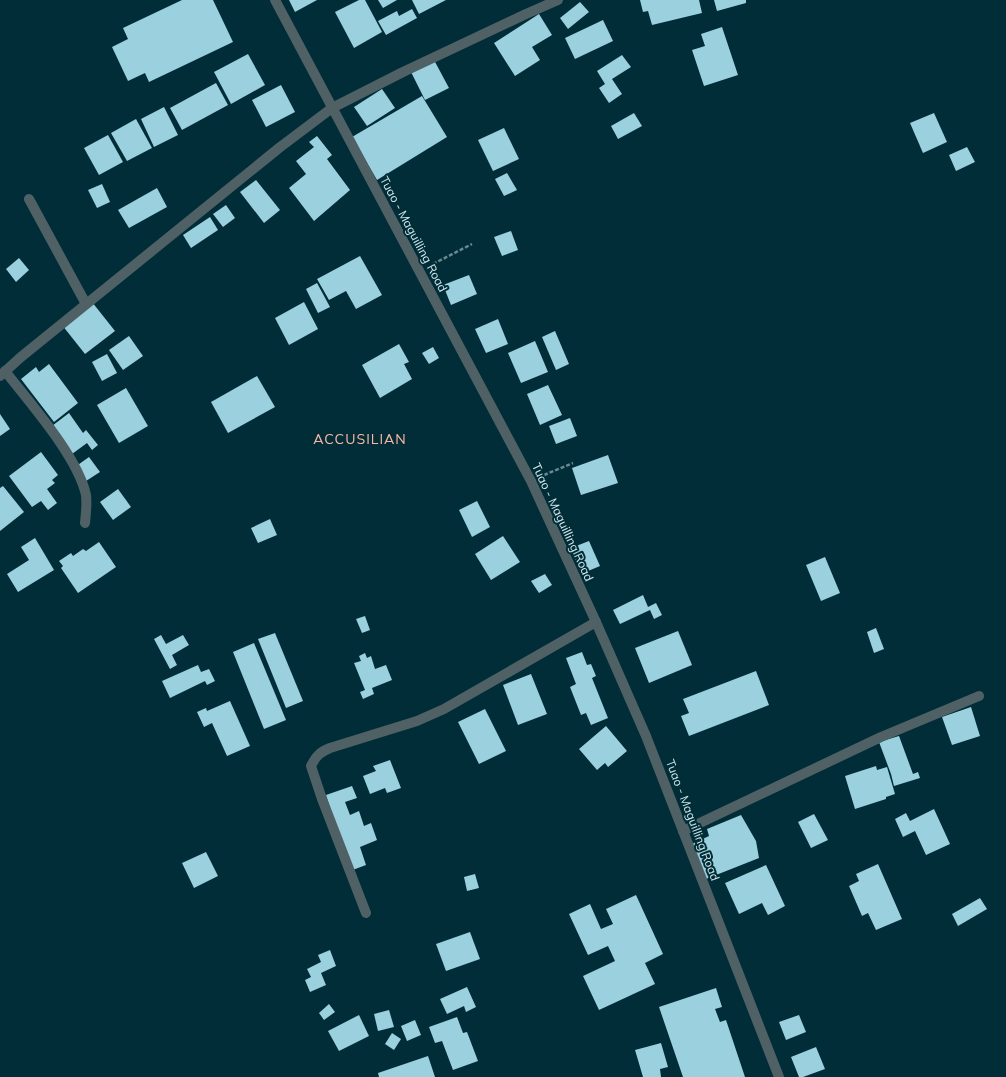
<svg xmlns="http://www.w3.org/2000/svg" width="1006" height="1077" font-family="Mulish,sans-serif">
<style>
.building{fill:#9bd0df}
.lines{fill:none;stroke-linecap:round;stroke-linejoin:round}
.path{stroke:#678991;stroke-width:2.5;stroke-dasharray:4 2;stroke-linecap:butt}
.minor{stroke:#506166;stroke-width:10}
.labels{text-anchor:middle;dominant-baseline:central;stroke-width:4;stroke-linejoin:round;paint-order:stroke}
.street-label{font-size:12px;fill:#d2e9ef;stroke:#002d37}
.quarter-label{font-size:14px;letter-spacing:1px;fill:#f9b8a6;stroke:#002d37}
</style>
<rect width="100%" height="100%" fill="#002d37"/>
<!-- building -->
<g class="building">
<polygon points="182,0 213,0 233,42 149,82 145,73 128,81 112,47 128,39 123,28"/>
<polygon points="289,0 317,0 295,12"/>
<polygon points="359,0 365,0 382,32 354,48 335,12"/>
<polygon points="378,0 397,0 383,8"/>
<polygon points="412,0 446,0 419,14"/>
<polygon points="640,0 699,0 702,13 652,25 648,11 643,12"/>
<polygon points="714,0 746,0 746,3 717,11"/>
<polygon points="580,2 589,12 568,29 560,18"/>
<polygon points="412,9 417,18 386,35 378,21 397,11 399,16"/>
<polygon points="539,14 552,35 532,47 540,60 515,76 494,43"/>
<polygon points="603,20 613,41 575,59 565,38"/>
<polygon points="722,27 738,75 704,86 692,50 705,46 701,34"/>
<polygon points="248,54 265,85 231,104 214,72"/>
<polygon points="622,55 631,67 612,79 622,94 609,103 599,88 605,84 597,71"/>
<polygon points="434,60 449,88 425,100 411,72"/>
<polygon points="216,83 228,105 182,130 170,108"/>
<polygon points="281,85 295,112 266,127 252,100"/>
<polygon points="382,89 395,108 367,126 354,107"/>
<polygon points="422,96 447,137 377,180 352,137"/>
<polygon points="164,107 178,135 154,147 141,119"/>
<polygon points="634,113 642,126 618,139 611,126"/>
<polygon points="934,113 947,142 923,153 910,123"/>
<polygon points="136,119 152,148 127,161 111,133"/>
<polygon points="504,128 519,159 493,171 478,140"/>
<polygon points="108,135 123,162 99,175 84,148"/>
<polygon points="317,136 332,155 327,159 350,190 314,221 289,188 306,174 296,161 314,147 309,142"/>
<polygon points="967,147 975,162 956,171 949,155"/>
<polygon points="507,173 517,190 504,196 495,179"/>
<polygon points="256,180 280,210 264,223 240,192"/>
<polygon points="102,184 110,202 97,208 88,190"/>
<polygon points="157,188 167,207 129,228 118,210"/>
<polygon points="226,205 235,218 223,227 213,214"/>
<polygon points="210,217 218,230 191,248 183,235"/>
<polygon points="511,231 518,250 502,256 494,237"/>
<polygon points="360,256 382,295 356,309 346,291 329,300 317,279"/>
<polygon points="19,258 29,270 16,282 6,269"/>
<polygon points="469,275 477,294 451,305 443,285"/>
<polygon points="317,283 330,307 318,313 306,289"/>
<polygon points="92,302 115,331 85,354 62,325"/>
<polygon points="304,302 318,329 289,345 275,318"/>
<polygon points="498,319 508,344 486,353 475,329"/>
<polygon points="555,331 569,364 556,370 542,337"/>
<polygon points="129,336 143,356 123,370 109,350"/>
<polygon points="535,341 548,372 521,383 508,353"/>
<polygon points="399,344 409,362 404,364 412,379 380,398 362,365"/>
<polygon points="433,347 439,358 429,364 422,353"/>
<polygon points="107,354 117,373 102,381 92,362"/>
<polygon points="49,364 78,403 54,422 21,379 36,367 39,372"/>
<polygon points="257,376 275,407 228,433 211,402"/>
<polygon points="548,385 562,415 540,425 527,394"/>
<polygon points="126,388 148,426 119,443 97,405"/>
<polygon points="69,413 83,433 86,430 98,445 92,450 87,443 72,454 52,426"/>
<polygon points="0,414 10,429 0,436"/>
<polygon points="570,418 577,436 556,444 549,426"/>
<polygon points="41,452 58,475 52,480 55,483 47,489 57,503 48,510 41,501 32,507 9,476"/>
<polygon points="608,455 618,483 581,495 572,468"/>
<polygon points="89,457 100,472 86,481 75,467"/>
<polygon points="3,486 24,512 0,531 0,488"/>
<polygon points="118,489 131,507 113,520 100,502"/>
<polygon points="477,501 490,527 472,537 459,510"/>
<polygon points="270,519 277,535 258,543 251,528"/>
<polygon points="503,536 520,562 491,580 475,554"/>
<polygon points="35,538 54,570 18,592 7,574 29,560 21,547"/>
<polygon points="589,541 600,566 581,574 571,548"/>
<polygon points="99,542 116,567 78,593 61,568 63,566 59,561 71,553 73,556 83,549 86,551"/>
<polygon points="825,557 840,593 821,601 806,565"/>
<polygon points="545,574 552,585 539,593 531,581"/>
<polygon points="643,595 648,607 656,603 662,615 654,619 650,610 620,624 613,610"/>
<polygon points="365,616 370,630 362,633 356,619"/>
<polygon points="876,628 884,649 874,653 867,632"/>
<polygon points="678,631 692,665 649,683 635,648"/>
<polygon points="275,633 303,701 286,708 258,639"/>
<polygon points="161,635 166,644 183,635 189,645 172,655 177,665 170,669 154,639"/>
<polygon points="254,643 286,720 264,729 233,652"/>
<polygon points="582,652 587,665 591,664 596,676 592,678 608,718 591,725 586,713 581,715 570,687 576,684 566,658"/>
<polygon points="365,653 367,658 371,656 375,669 386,665 392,680 372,688 374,694 363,699 360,692 365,690 354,663 361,661 359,656"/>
<polygon points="198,665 201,672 209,669 215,681 207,685 205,681 170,698 162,681"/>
<polygon points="756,671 769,705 689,736 681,716 689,713 683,699"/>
<polygon points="531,674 547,714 518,725 503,685"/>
<polygon points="230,701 250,746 227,756 212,723 204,727 197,712 206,708 207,711"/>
<polygon points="971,707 980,736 952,745 942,717"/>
<polygon points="485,709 506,751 479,764 458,722"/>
<polygon points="606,726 627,751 608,767 605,763 597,770 579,749"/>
<polygon points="899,736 913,774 918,772 920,778 894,786 891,774 879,742"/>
<polygon points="390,760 401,788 387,793 385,788 370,794 363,776 376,771 373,766"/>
<polygon points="876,766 877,770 887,767 895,794 886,797 886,799 855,809 845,776"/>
<polygon points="352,786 357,798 345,802 350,815 359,811 364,826 371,823 377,840 360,847 366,865 350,871 326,795"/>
<polygon points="934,809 950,844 926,855 915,831 903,837 895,819 906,813 910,821"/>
<polygon points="814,814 828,840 811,848 798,822"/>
<polygon points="741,815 756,841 759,858 706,879 692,844 709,836 707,829"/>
<polygon points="206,852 218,876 194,888 182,863"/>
<polygon points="878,864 902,919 876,930 868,913 862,916 849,886 859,881 856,874"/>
<polygon points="766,865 785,906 768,915 762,903 739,914 725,883"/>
<polygon points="475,874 479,888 467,891 464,877"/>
<polygon points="636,895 663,954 645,963 655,984 599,1010 583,976 615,961 608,946 588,955 569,914 590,904 601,929 613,924 606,909"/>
<polygon points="980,898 987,909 958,926 952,914"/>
<polygon points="470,932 480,959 446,971 436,944"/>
<polygon points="330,950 336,966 321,973 326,985 310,992 305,980 311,977 307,969 321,962 318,955"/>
<polygon points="467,987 476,1007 466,1012 464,1006 447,1014 440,999"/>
<polygon points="716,988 722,1007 715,1009 720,1022 726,1020 745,1077 683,1077 659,1007"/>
<polygon points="329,1004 335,1012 324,1020 319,1013"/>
<polygon points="389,1010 394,1027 378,1031 374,1014"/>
<polygon points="359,1015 369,1036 339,1051 328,1031"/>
<polygon points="799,1015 806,1032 786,1040 779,1022"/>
<polygon points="457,1017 463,1033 467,1032 478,1061 453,1070 442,1041 435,1043 429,1027"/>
<polygon points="415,1020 421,1035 407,1041 401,1026"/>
<polygon points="392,1033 401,1039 394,1050 385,1044"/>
<polygon points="661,1043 668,1067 660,1069 661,1077 643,1077 635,1050"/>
<polygon points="816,1047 825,1069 803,1077 799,1077 791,1057"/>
<polygon points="428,1056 435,1077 379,1077 378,1073"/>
</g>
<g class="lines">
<!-- path -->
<g class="path">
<polyline points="433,264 472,244"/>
<polyline points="544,475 573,463"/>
</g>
<!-- minor -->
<g class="minor">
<polyline points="275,0 531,481 596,622 646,736 779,1077"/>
<polyline points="29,199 86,304"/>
<path d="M 5,371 C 30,403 78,457 86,495 C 87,504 86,514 85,523"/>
<polyline points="0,376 21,357 279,148 332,108 403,72 526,14 558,0"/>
<polyline points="683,831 881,737 979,696"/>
<path d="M 366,913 L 322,799 L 311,766 C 316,756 320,752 330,748 L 417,721 L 444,709 L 596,622"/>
</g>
</g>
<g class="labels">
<!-- street labels -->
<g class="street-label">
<text transform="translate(414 234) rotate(62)">Tuao - Maguilling Road</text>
<text transform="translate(563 522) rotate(65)">Tuao - Maguilling Road</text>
<text transform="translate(693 820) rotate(69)">Tuao - Maguilling Road</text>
</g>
<!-- quarter labels -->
<g class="quarter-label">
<text x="360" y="439">ACCUSILIAN</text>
</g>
</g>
</svg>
